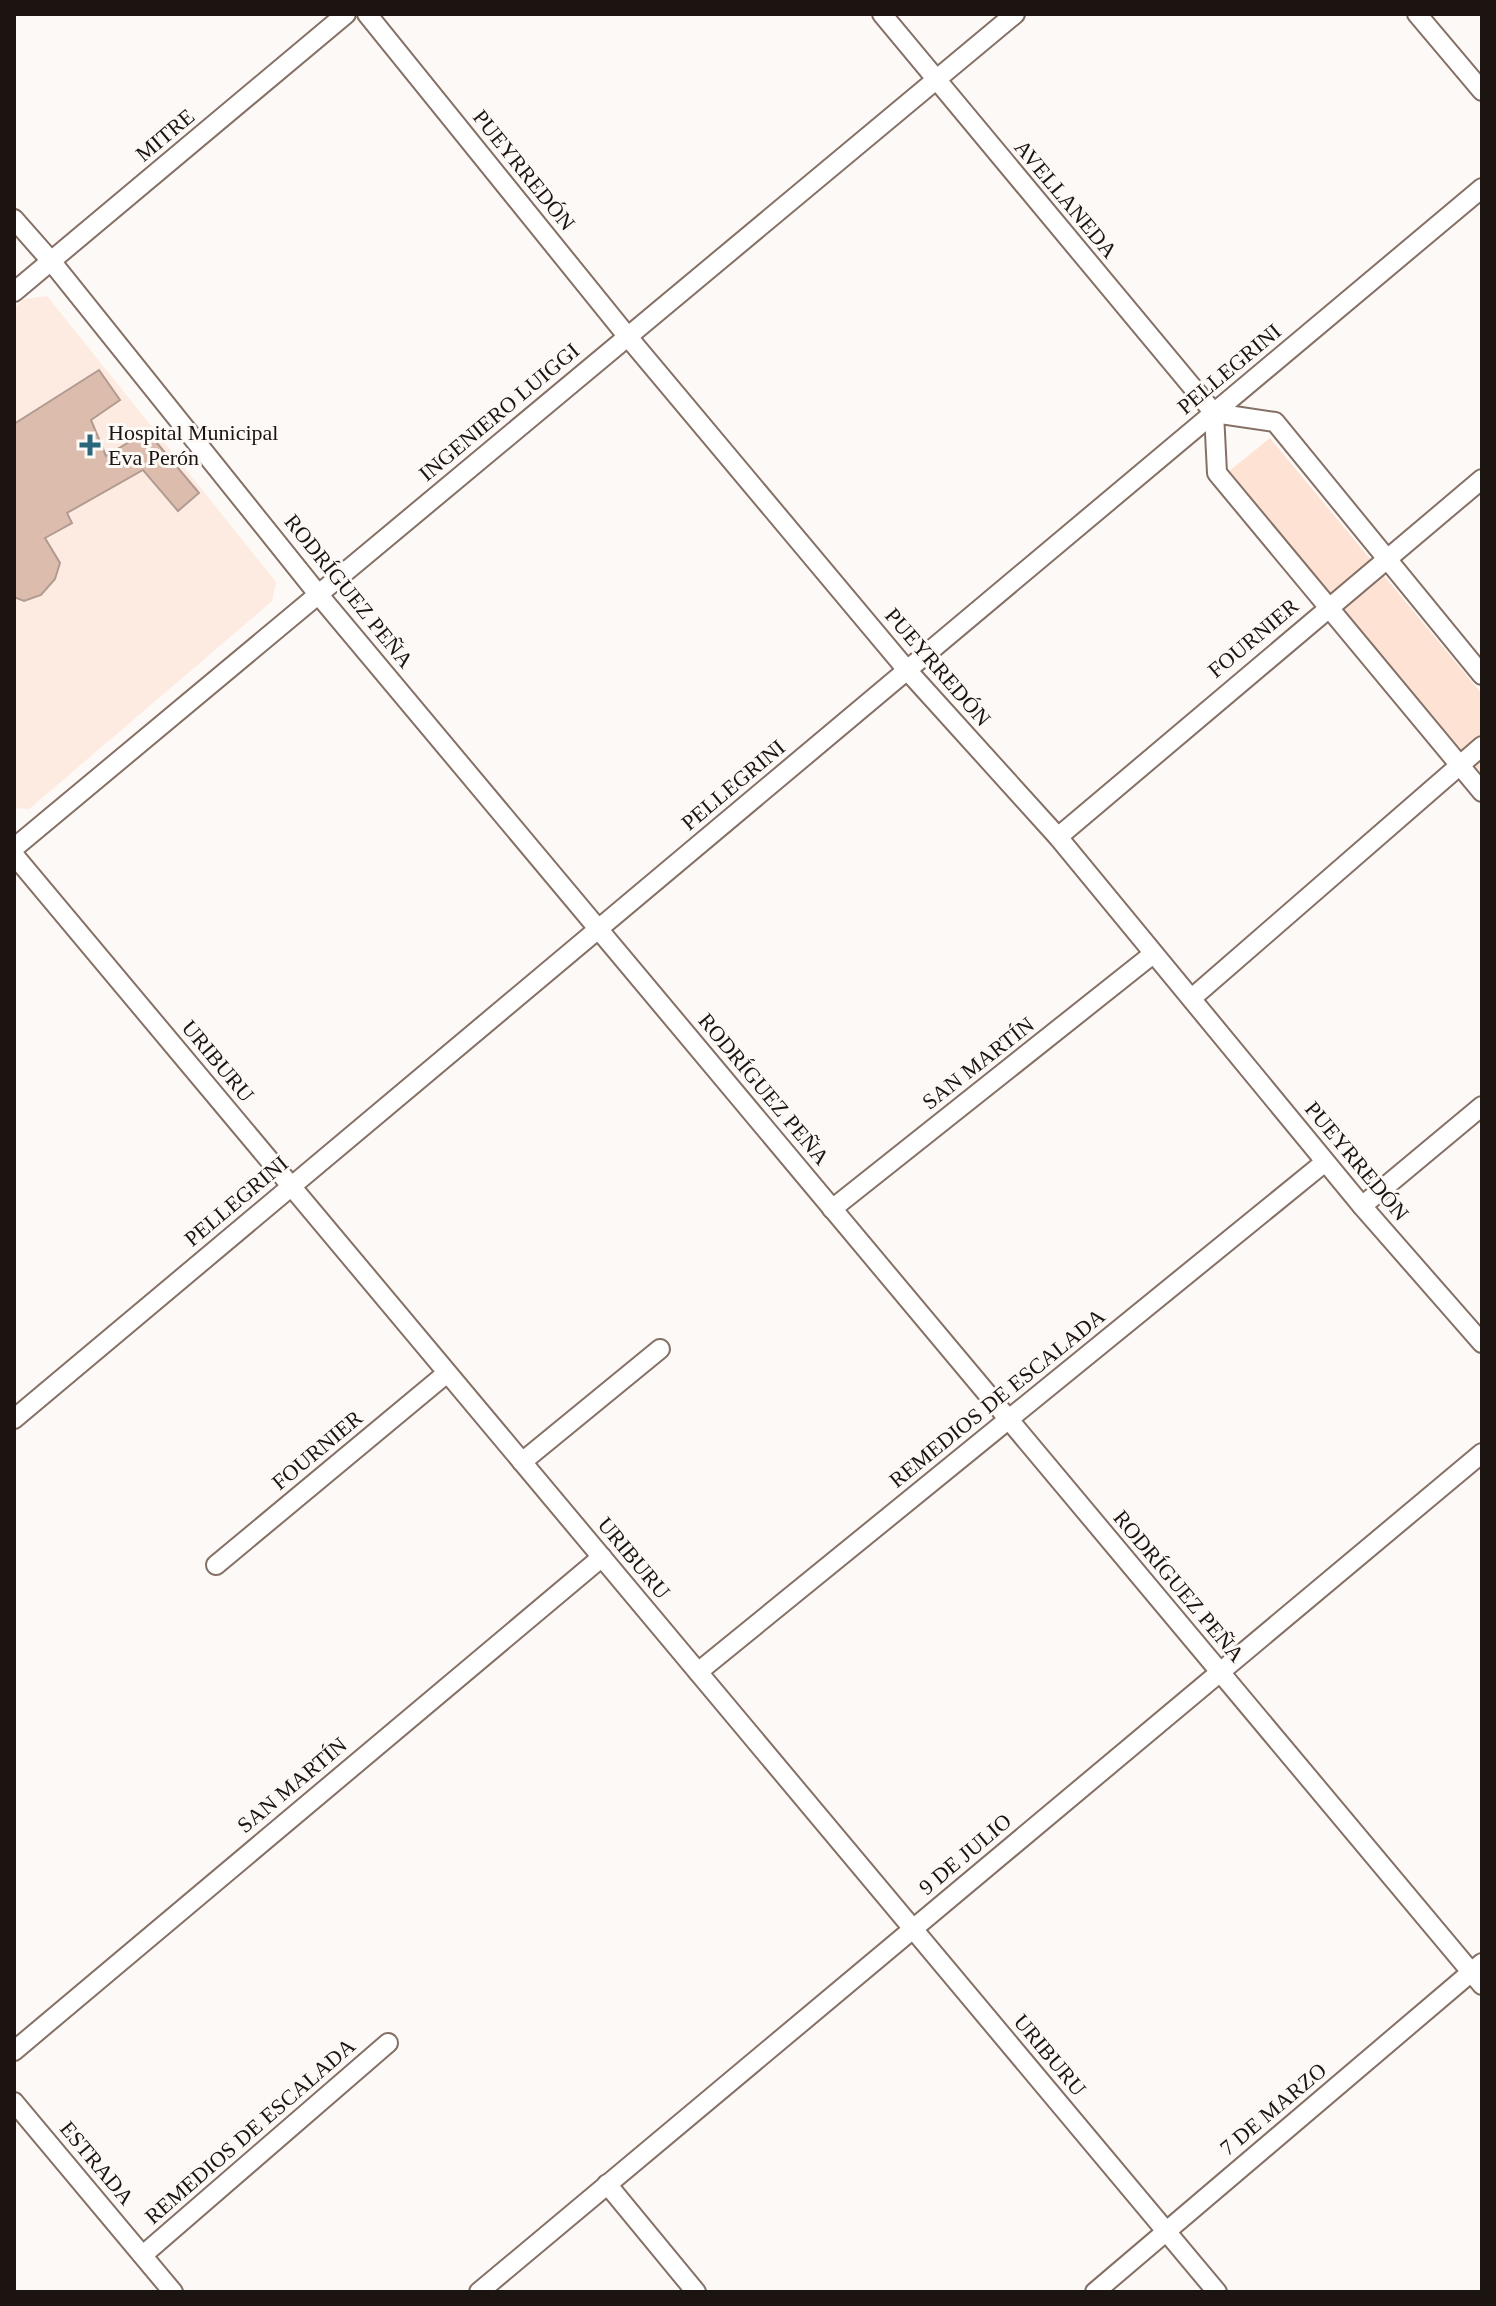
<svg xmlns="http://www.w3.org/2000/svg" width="1496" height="2306" font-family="'Times New Roman',serif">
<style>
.built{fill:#fdeae1}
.green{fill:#fee3d5}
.building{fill:#dcbcac;stroke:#b19b90;stroke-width:2}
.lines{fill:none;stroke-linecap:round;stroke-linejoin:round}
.minor-casing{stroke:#857066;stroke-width:22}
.minor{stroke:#fff;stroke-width:18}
.poi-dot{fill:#29677d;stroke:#fdf9f6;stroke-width:3}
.labels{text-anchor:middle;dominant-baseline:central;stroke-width:6;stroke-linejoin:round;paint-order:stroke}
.street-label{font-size:22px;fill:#1c1410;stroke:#fdf9f6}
.poi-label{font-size:22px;fill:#1c1410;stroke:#fdf9f6;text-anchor:start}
</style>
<rect width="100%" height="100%" fill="#fdf9f6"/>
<!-- built -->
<polygon class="built" points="47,296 276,582 272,601 29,809 14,808 14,308 25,299"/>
<!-- green -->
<polygon class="green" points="1270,438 1482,694 1482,774 1228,472"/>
<!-- building -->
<polygon class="building" points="99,370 120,400 91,420 106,456 147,431 199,493 178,511 143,470 67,513 72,523 45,538 60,563 55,579 41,595 24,601 14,597 14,424"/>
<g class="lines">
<!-- minor casing -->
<g class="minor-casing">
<g id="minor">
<polyline points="367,14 628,337 907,670 1058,837 1362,1206 1482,1343"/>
<polyline points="882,14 1214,413 1217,473 1482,792"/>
<polyline points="1417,14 1482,91"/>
<polyline points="14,219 51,261 318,594 1482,1985"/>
<polyline points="14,292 346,14"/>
<polyline points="1214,413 1275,422 1482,675"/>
<polyline points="1058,837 1482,479"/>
<polyline points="14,848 1015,14"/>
<polyline points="14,855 1217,2292"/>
<polyline points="1192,998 1482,746"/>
<polyline points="1362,1206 1482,1106"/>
<polyline points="832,1209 1153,954"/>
<polyline points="14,1419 1482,188"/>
<polyline points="522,1462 660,1349"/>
<polyline points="216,1565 447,1373"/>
<polyline points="698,1672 1325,1162"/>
<polyline points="14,2051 602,1557"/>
<polyline points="14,2102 173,2292"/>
<polyline points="607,2184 696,2292"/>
<polyline points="143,2255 388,2043"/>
<polyline points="479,2292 1482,1453"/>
<polyline points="1095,2292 1482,1963"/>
</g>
</g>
<!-- minor -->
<use href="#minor" class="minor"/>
</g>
<!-- markers -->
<path class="poi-dot" d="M86 433h8v8h8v8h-8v8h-8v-8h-8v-8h8z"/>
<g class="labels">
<!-- street labels -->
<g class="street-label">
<text transform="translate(165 135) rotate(-40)">MITRE</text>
<text transform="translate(524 170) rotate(51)">PUEYRREDÓN</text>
<text transform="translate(1066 199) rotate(50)">AVELLANEDA</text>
<text transform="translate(1229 369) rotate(-40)">PELLEGRINI</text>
<text transform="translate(499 412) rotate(-40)">INGENIERO LUIGGI</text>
<text transform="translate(349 591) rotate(51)">RODRÍGUEZ PEÑA</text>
<text transform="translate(1253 638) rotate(-40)">FOURNIER</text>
<text transform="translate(938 667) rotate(49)">PUEYRREDÓN</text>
<text transform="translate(733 785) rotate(-40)">PELLEGRINI</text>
<text transform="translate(218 1061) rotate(50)">URIBURU</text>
<text transform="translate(978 1063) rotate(-38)">SAN MARTÍN</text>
<text transform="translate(764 1089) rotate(50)">RODRÍGUEZ PEÑA</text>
<text transform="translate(1357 1161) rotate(50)">PUEYRREDÓN</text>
<text transform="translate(236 1201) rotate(-40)">PELLEGRINI</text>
<text transform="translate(997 1398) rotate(-39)">REMEDIOS DE ESCALADA</text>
<text transform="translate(317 1450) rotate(-40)">FOURNIER</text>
<text transform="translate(634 1558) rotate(50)">URIBURU</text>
<text transform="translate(1179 1586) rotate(50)">RODRÍGUEZ PEÑA</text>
<text transform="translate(292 1785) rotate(-40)">SAN MARTÍN</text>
<text transform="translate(965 1854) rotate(-40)">9 DE JULIO</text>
<text transform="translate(1050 2055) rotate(50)">URIBURU</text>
<text transform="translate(1273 2109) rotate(-40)">7 DE MARZO</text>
<text transform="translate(250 2131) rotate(-41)">REMEDIOS DE ESCALADA</text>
<text transform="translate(97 2163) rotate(50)">ESTRADA</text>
</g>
<!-- poi labels -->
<g class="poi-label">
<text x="108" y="432">Hospital Municipal<tspan x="108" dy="25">Eva Perón</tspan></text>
</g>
</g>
<!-- border -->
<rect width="1496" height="2306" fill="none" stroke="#1c1410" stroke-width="32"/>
</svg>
